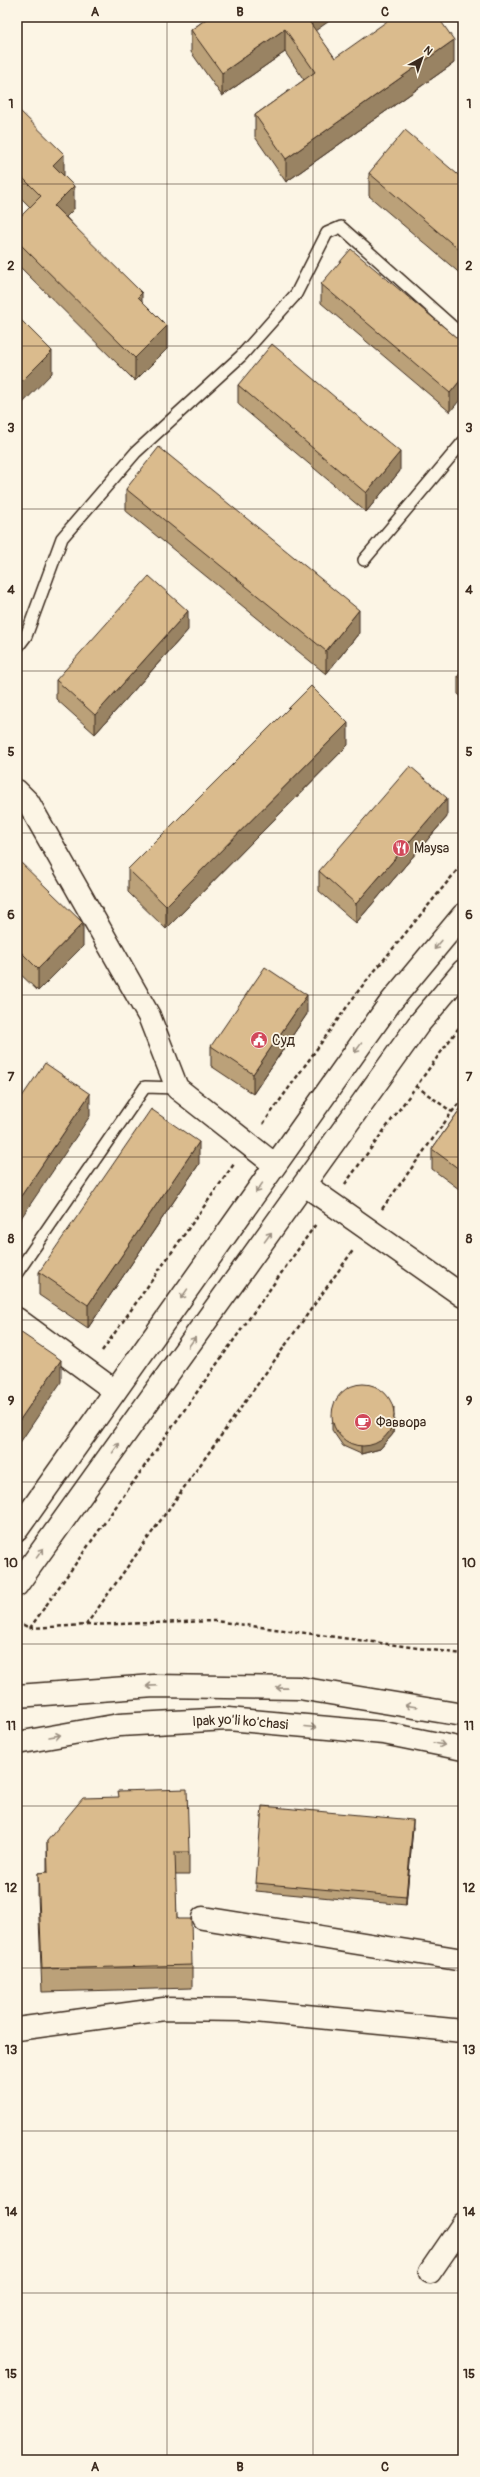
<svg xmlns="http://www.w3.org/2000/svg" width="480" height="2477" font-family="Pangolin,sans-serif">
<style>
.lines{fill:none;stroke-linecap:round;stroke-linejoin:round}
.lane-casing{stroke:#3b2a1e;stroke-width:14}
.street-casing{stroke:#3b2a1e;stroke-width:25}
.primary-casing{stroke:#3b2a1e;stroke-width:25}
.path{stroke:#3b2a1e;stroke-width:2.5;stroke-dasharray:4 3;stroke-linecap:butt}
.lane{stroke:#fcf5e5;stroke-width:11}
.street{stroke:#fcf5e5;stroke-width:22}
.primary{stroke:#fcf5e5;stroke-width:22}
.wall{fill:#bba179;stroke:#3b2a1e}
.shaded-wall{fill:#998363;stroke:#3b2a1e}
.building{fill:#dabb8d;stroke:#3b2a1e}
.oneway{stroke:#9c9082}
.grid{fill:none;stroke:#3b2a1e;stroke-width:1;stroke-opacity:0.55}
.labels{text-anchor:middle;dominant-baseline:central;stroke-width:3.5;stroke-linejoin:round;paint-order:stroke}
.poi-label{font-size:14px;fill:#3b2a1e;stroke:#fcf5e5;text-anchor:start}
.street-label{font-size:14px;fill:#3b2a1e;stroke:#fcf5e5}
.neatline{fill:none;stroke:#3b2a1e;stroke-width:1.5}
.grid-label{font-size:13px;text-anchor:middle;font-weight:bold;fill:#3b2a1e}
</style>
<rect width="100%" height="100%" fill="#fcf5e5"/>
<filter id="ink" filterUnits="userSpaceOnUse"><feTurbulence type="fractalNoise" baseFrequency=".025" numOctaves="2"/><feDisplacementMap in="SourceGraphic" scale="8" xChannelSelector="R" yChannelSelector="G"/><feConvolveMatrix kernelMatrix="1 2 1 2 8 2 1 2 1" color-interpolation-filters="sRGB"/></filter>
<g filter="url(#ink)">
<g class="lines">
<!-- lane casing -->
<g class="lane-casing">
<g id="lane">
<polyline points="364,560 463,442"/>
<polyline points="17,648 26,636 62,538 136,452 241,356 296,294 327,233 341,227 463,336"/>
<polyline points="17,1273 145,1087 177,1088"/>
</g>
</g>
<!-- street casing -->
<g class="street-casing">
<g id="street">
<polyline points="17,791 28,802 149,1016 177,1088 275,1165"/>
<polyline points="305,1185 463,1296"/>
<polyline points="17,1319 115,1391"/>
<polyline points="17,1530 390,1003 463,915"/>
<polyline points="17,1585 418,1025 463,971"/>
<polyline points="203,1918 463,1960"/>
<polyline points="17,2029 164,2009 244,2010 463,2031"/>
<polyline points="430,2272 463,2224"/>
</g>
</g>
<!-- primary casing -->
<g class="primary-casing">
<g id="primary">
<polyline points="17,1696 154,1686 299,1688 463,1715"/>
<path id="s1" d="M 17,1743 L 119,1725 L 228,1719 L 384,1733 L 463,1749"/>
</g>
</g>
<!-- path -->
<g class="path">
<polyline points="416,1086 452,1112"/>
<polyline points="263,1124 359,990 463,863"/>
<polyline points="345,1184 463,1022"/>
<polyline points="382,1209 463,1097"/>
<polyline points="102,1351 234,1164"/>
<polyline points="17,1622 30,1628 316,1224"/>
<polyline points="86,1625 215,1621 463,1654"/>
<polyline points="30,1628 86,1625 354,1249"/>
</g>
<!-- lane -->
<use href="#lane" class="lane"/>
<!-- street -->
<use href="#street" class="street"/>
<!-- primary -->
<use href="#primary" class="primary"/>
</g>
<!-- wall -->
<g class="wall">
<polygon points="209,17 315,31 335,58 454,63 286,182 255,137 255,115 304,80 285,52 222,96 191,52 191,30"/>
<polygon points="17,108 64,176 74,209 66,217 142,301 167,349 135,381 17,264 17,220 30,207 17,194"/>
<polygon points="369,173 463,179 463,276 369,196"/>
<polygon points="321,284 463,343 450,412 321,303"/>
<polygon points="238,385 400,471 366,512 238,404"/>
<polygon points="126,489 359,633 326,674 126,511"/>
<polygon points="188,630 95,734 56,699 56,680"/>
<polygon points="463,670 463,698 458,694 458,676"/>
<polygon points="348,745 166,929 128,892 128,869"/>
<polygon points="447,817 356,923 319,891 319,871"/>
<polygon points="17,859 83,946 38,991 17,971"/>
<polygon points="307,1014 253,1094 211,1066 211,1046"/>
<polygon points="463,1105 463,1192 432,1169 432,1149"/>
<polygon points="199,1164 88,1328 39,1295 39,1272"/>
<polygon points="394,1415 393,1434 380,1449 361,1454 343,1446 332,1430 332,1422"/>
<polygon points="413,1827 406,1905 256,1891 256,1883"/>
<polygon points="47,1841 189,1852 189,1875 175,1875 177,1919 192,1965 192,1988 42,1992 38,1895 38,1873 47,1872"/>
</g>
<!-- shaded-wall -->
<g class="shaded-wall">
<polygon points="305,17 335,17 305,38"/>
<polygon points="285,29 285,52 222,96 222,73"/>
<polygon points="454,40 454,63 286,182 286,159"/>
<polygon points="64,154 64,177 53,165"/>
<polygon points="74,186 74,209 54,229 54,206"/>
<polygon points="142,293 142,316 138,297"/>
<polygon points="167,326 167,349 135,381 135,358"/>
<polygon points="52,351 52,373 17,409 17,386"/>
<polygon points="463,377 463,396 450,412 450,393"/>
<polygon points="400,452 400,471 366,512 366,493"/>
<polygon points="359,610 359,633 326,674 326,651"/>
<polygon points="188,611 188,630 95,734 95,715"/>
<polygon points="348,723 348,745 166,929 166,906"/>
<polygon points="447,798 447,817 356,923 356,904"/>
<polygon points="83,923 83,946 38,991 38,969"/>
<polygon points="307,995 307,1014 253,1094 253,1074"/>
<polygon points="90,1094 90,1116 17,1224 17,1202"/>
<polygon points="199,1142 199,1164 88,1328 88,1305"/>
<polygon points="61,1360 61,1382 17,1447 17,1424"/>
<polygon points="394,1407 393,1434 380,1449 361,1454 361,1446"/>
<polygon points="413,1820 413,1827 406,1905 406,1897"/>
</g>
<!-- building -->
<g class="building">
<polygon points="209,17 306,17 335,58 393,17 438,17 454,40 286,159 255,115 315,72 285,29 222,73 191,30"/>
<polygon points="17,108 64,154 53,165 74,186 54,206 142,293 138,297 167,326 135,358 17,241 17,220 41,196 17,172"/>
<polygon points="405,130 463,179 463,253 369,173"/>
<polygon points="351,249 463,343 463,377 450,393 321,284"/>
<polygon points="17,316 52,351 17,386"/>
<polygon points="272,344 400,452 366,493 238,385"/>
<polygon points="159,447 359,610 326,651 126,489"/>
<polygon points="149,576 188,611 95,715 56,680"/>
<polygon points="463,670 463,680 458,676"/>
<polygon points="311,686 348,723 166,906 128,869"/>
<polygon points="410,766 447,798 356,904 319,871"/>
<polygon points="17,859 83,923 38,969 17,948"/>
<polygon points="265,967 307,995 253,1074 211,1046"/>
<polygon points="45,1063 90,1094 17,1202 17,1104"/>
<polygon points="463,1105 463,1172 432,1149"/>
<polygon points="151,1109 199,1142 88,1305 39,1272"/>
<polygon points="17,1330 61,1360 17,1424"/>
<circle cx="363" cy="1415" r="31"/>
<polygon points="187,1789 189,1852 175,1852 177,1919 191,1919 192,1965 42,1969 38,1873 48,1872 47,1841 83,1798 119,1797 118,1791"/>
<polygon points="262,1806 413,1820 406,1897 256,1883"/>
</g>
<!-- one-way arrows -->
<defs><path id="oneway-shaft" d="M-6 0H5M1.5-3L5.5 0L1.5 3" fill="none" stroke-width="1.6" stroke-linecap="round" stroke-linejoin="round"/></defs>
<g class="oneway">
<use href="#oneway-shaft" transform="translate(438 945) rotate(130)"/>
<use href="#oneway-shaft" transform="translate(358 1048) rotate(126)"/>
<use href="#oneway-shaft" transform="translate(259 1188) rotate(125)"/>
<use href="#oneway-shaft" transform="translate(268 1237) rotate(-54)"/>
<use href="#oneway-shaft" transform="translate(184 1294) rotate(125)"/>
<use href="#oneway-shaft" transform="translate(192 1342) rotate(-54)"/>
<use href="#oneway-shaft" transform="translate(116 1448) rotate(-54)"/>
<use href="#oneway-shaft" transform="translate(40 1553) rotate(-54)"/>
<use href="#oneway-shaft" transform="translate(152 1686) rotate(178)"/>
<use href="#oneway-shaft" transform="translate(282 1688) rotate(-179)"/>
<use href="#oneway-shaft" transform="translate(411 1706) rotate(-171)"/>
<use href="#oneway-shaft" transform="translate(310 1727) rotate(5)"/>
<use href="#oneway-shaft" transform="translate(55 1736) rotate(-10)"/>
<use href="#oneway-shaft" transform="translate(439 1744) rotate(12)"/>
</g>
</g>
<!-- grid -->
<path class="grid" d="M 167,17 L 167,2460M 313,17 L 313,2460M 17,184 L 463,184M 17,346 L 463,346M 17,509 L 463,509M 17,671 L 463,671M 17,833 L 463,833M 17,995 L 463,995M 17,1157 L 463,1157M 17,1320 L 463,1320M 17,1482 L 463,1482M 17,1644 L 463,1644M 17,1806 L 463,1806M 17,1968 L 463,1968M 17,2131 L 463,2131M 17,2293 L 463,2293"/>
<!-- icons -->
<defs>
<g id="restaurant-disc" transform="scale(0.9)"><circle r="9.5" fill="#d1495b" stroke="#fcf5e5"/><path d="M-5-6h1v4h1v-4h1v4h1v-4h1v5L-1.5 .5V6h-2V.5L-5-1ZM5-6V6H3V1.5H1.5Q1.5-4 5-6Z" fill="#fff"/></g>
<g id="civic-disc" transform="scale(0.9)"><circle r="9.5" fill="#d1495b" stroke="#fcf5e5"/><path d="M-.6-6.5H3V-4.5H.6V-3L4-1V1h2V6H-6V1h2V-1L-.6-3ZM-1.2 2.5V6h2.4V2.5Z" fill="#fff"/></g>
<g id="cafe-disc" transform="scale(0.9)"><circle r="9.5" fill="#d1495b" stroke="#fcf5e5"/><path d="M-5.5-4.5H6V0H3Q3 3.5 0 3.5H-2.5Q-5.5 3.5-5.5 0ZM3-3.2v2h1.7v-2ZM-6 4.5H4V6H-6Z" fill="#fff"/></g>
</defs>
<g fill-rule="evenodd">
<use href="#restaurant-disc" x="401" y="848"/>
<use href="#civic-disc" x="259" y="1040"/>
<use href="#cafe-disc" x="363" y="1422"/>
</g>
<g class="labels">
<!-- poi labels -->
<g class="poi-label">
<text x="414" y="848">Maysa</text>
<text x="272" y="1040">Суд</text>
<text x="376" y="1422">Фаввора</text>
</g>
<!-- street labels -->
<g class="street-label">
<text stroke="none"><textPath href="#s1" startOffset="225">Ipak yo'li ko'chasi</textPath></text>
</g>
</g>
<!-- margin -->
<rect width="480" height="2477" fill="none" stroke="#fcf5e5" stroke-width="44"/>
<!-- north arrow -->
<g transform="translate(422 58) rotate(40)" stroke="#fcf5e5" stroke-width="3" paint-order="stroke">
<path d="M0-3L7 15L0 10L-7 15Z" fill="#3b2a1e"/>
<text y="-6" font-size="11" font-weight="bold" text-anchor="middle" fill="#3b2a1e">N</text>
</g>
<rect x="22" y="22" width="436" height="2433" class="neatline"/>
<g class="grid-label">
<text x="95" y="16">A</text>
<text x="240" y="16">B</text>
<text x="385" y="16">C</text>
<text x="11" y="108">1</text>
<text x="469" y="108">1</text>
<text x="11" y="270">2</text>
<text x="469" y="270">2</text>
<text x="11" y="432">3</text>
<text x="469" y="432">3</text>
<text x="11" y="594">4</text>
<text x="469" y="594">4</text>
<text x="11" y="756">5</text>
<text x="469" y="756">5</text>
<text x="11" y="919">6</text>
<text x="469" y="919">6</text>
<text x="11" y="1081">7</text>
<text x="469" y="1081">7</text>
<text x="11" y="1243">8</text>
<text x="469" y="1243">8</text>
<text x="11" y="1405">9</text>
<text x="469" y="1405">9</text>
<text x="11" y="1567">10</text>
<text x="469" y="1567">10</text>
<text x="11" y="1730">11</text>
<text x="469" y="1730">11</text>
<text x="11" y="1892">12</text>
<text x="469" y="1892">12</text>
<text x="11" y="2054">13</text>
<text x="469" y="2054">13</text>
<text x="11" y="2216">14</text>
<text x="469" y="2216">14</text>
<text x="11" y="2378">15</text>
<text x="469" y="2378">15</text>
<text x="95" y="2471">A</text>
<text x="240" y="2471">B</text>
<text x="385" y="2471">C</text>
</g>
</svg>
